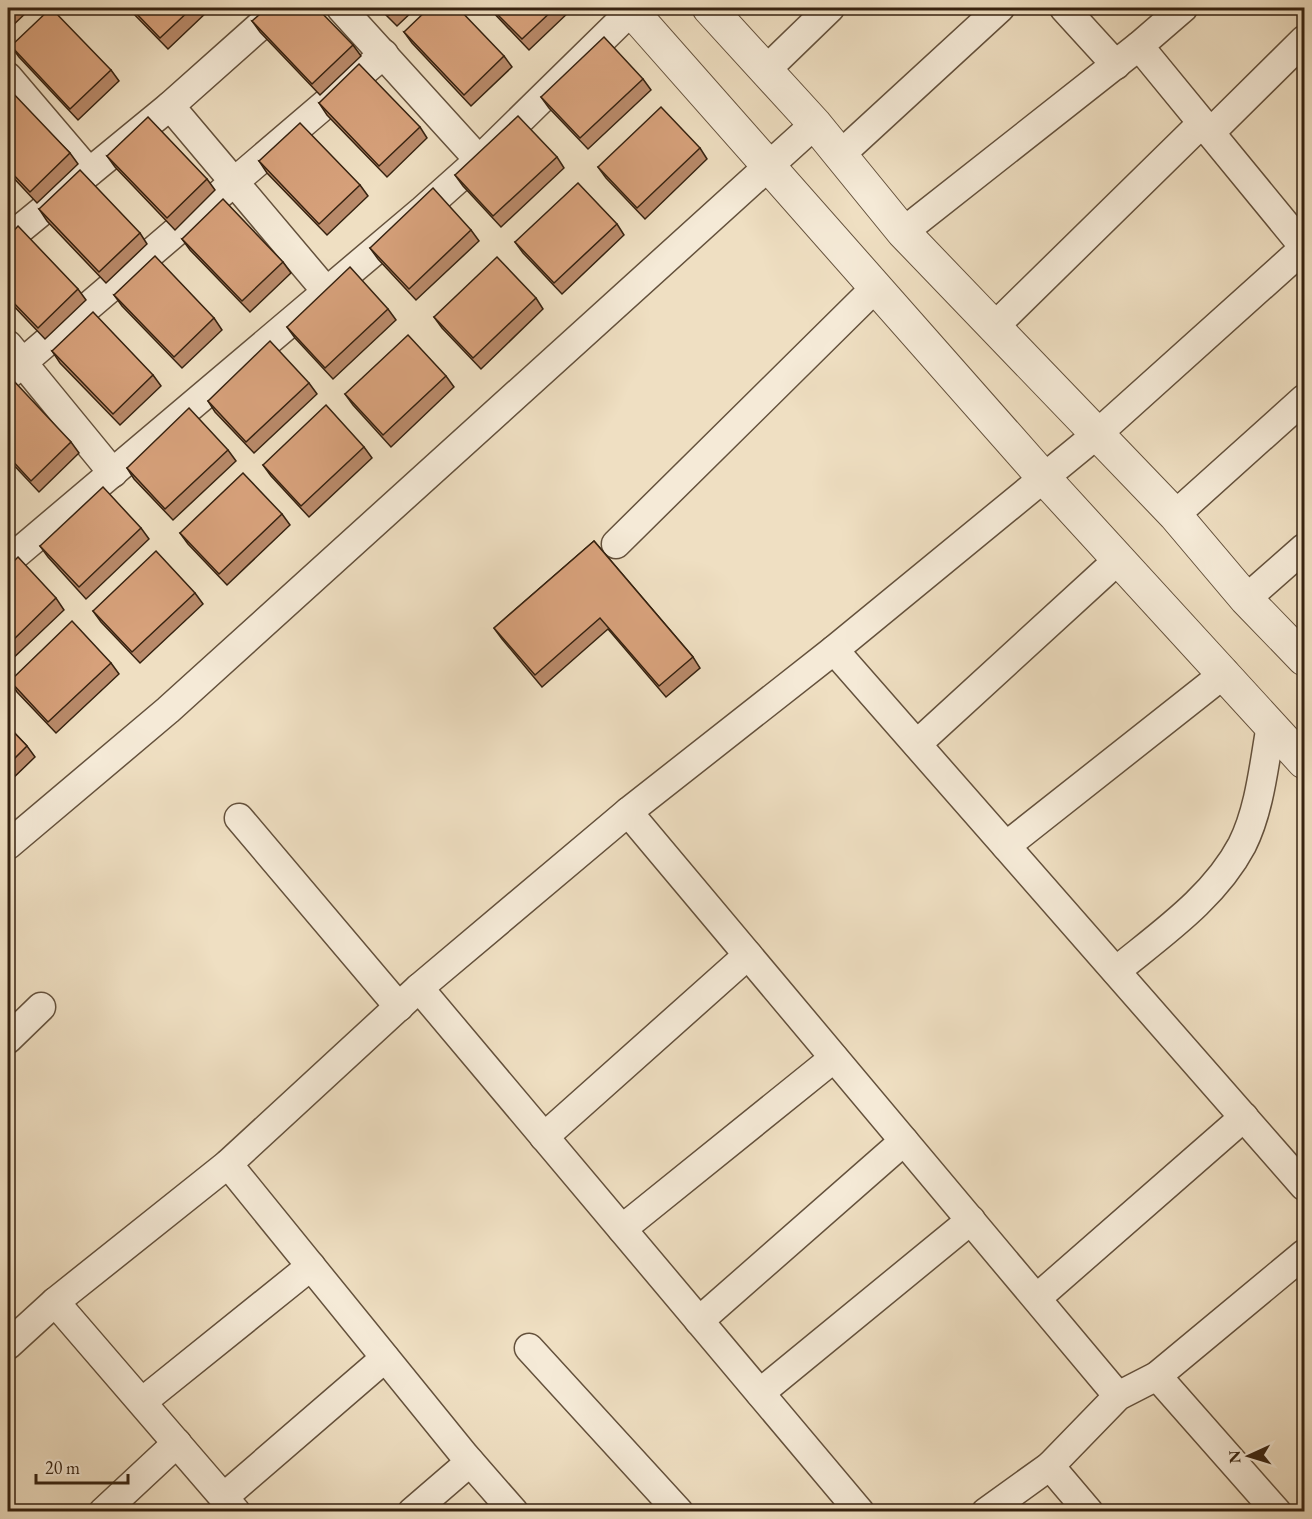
<svg xmlns="http://www.w3.org/2000/svg" width="1312" height="1519" font-family="'EB Garamond',serif">
<style>
.lines{fill:none;stroke-linecap:round;stroke-linejoin:round}
.minor-casing{stroke:#64513c;stroke-width:31}
.tertiary-casing{stroke:#64513c;stroke-width:35}
.minor{stroke:#f5ead7;stroke-width:28}
.tertiary{stroke:#f5ead7;stroke-width:33}
.wall{fill:#b98a6a;stroke:#362210;stroke-width:1.5}
.building{fill:#d7a17b;stroke:#362210;stroke-width:1.5}
</style>
<rect width="100%" height="100%" fill="#efdfc2"/>
<filter id="stains"><feTurbulence type="fractalNoise" baseFrequency=".00333" numOctaves="4"/><feColorMatrix values="0 0 0 0 .2 0 0 0 0 .09 0 0 0 0 .02 0 0 0 .5 -.17"/></filter>
<radialGradient id="worn" r=".72"><stop offset=".6" stop-color="#630" stop-opacity="0"/><stop offset="1" stop-color="#630" stop-opacity=".3"/></radialGradient>
<g class="lines">
<!-- minor casing -->
<g class="minor-casing">
<g id="minor">
<polyline points="280,8 170,106 327,292"/>
<polyline points="341,8 479,160"/>
<polyline points="1064,8 1116,65"/>
<polyline points="1183,8 1139,46 1304,247"/>
<polyline points="766,70 830,8"/>
<polyline points="8,77 89,172"/>
<polyline points="1210,133 1304,40"/>
<polyline points="839,156 1000,8"/>
<polyline points="903,232 1139,46"/>
<polyline points="8,239 170,106"/>
<polyline points="994,327 1202,123"/>
<polyline points="8,345 113,473"/>
<polyline points="8,375 384,54"/>
<polyline points="1175,515 1304,399"/>
<polyline points="616,544 875,288"/>
<polyline points="8,561 423,210 479,160 634,8"/>
<polyline points="1246,599 1304,548"/>
<polyline points="834,650 1304,1186"/>
<polyline points="917,744 1119,559"/>
<polyline points="628,812 1118,1396"/>
<polyline points="239,818 399,1007"/>
<polyline points="8,845 168,710 815,124"/>
<polyline points="1006,846 1225,673"/>
<path d="M 1116,971 C 1161,934 1214,898 1242,845 C 1260,809 1264,764 1271,725"/>
<polyline points="419,988 860,1512"/>
<polyline points="8,1039 41,1007"/>
<polyline points="544,1137 748,955"/>
<polyline points="228,1164 465,1456 514,1512"/>
<polyline points="622,1229 834,1058"/>
<polyline points="1037,1298 1244,1117"/>
<polyline points="55,1302 236,1512"/>
<polyline points="699,1321 904,1141"/>
<polyline points="8,1345 55,1302 228,1164 419,988 628,812 834,650 1096,435 1304,248"/>
<polyline points="529,1348 679,1512"/>
<polyline points="1157,1376 1277,1512"/>
<polyline points="760,1393 971,1220"/>
<polyline points="142,1402 311,1266"/>
<polyline points="1050,1466 1089,1512"/>
<polyline points="224,1497 385,1358"/>
<polyline points="103,1512 177,1443"/>
<polyline points="412,1512 470,1462"/>
<polyline points="986,1512 1050,1466 1118,1396 1157,1376 1304,1254"/>
</g>
</g>
<!-- tertiary casing -->
<g class="tertiary-casing">
<g id="tertiary">
<polyline points="629,8 1044,478 1304,762"/>
<polyline points="709,8 815,124 903,232 1175,515 1246,599 1304,659"/>
</g>
</g>
<!-- minor -->
<use href="#minor" class="minor"/>
<!-- tertiary -->
<use href="#tertiary" class="tertiary"/>
</g>
<!-- wall -->
<g class="wall">
<polygon points="8,8 31,8 8,30"/>
<polygon points="128,8 207,8 209,10 168,49"/>
<polygon points="379,8 416,8 397,26"/>
<polygon points="489,8 568,8 570,11 529,50"/>
<polygon points="252,21 353,45 361,56 320,95 260,32"/>
<polygon points="404,32 504,56 512,67 471,106 412,43"/>
<polygon points="11,46 111,70 119,81 78,120 19,57"/>
<polygon points="643,79 651,90 588,149 549,108 541,97"/>
<polygon points="8,92 70,153 78,164 37,203 8,172"/>
<polygon points="319,103 420,127 427,138 387,177 327,115"/>
<polygon points="700,148 707,159 645,219 606,178 598,167"/>
<polygon points="107,156 207,179 215,190 175,230 115,167"/>
<polygon points="557,157 564,168 501,227 463,186 455,175"/>
<polygon points="259,161 360,185 368,196 327,235 267,173"/>
<polygon points="39,209 140,233 147,244 106,283 47,221"/>
<polygon points="8,211 12,217 8,222"/>
<polygon points="617,224 624,235 562,294 523,253 515,242"/>
<polygon points="471,230 479,241 416,300 378,259 370,248"/>
<polygon points="8,237 78,289 86,300 45,339 8,300"/>
<polygon points="182,239 283,262 291,273 250,312 190,250"/>
<polygon points="114,295 214,318 222,330 182,368 122,306"/>
<polygon points="536,298 543,309 481,369 442,328 434,317"/>
<polygon points="388,309 396,320 333,379 295,338 287,327"/>
<polygon points="52,351 153,375 161,386 120,425 60,363"/>
<polygon points="446,376 454,387 391,447 353,405 345,394"/>
<polygon points="8,383 71,442 79,453 39,492 8,459"/>
<polygon points="309,383 317,394 254,453 215,412 208,401"/>
<polygon points="364,447 372,458 309,517 271,476 263,465"/>
<polygon points="228,450 236,461 173,520 134,479 127,468"/>
<polygon points="8,504 11,508 8,511"/>
<polygon points="282,514 290,525 227,585 188,544 180,533"/>
<polygon points="141,528 149,539 86,599 48,557 40,546"/>
<polygon points="594,541 693,657 700,668 666,697 608,629 542,687 502,639 494,628"/>
<polygon points="8,567 56,598 64,610 8,663"/>
<polygon points="195,593 203,604 140,663 101,622 93,611"/>
<polygon points="111,663 119,674 56,733 17,692 10,681"/>
<polygon points="8,726 27,746 35,757 8,783"/>
</g>
<!-- building -->
<g class="building">
<polygon points="51,8 111,70 70,109 11,46"/>
<polygon points="131,8 192,8 160,38"/>
<polygon points="267,8 317,8 353,45 312,84 252,21"/>
<polygon points="382,8 397,8 389,15"/>
<polygon points="429,8 458,8 504,56 464,95 404,32"/>
<polygon points="491,8 555,8 522,39"/>
<polygon points="604,37 643,79 580,138 541,97"/>
<polygon points="359,64 420,127 379,166 319,103"/>
<polygon points="10,90 70,153 30,192 8,169 8,92"/>
<polygon points="661,107 700,148 637,208 598,167"/>
<polygon points="518,116 557,157 493,216 455,175"/>
<polygon points="148,117 207,179 167,218 107,156"/>
<polygon points="300,123 360,185 319,224 259,161"/>
<polygon points="80,170 140,233 99,272 39,209"/>
<polygon points="578,183 617,224 554,283 515,242"/>
<polygon points="433,188 471,230 409,289 370,248"/>
<polygon points="223,199 283,262 242,301 182,239"/>
<polygon points="18,226 78,289 38,328 8,297 8,237"/>
<polygon points="155,256 214,318 174,357 114,295"/>
<polygon points="497,257 536,298 473,358 434,317"/>
<polygon points="350,267 388,309 325,368 287,327"/>
<polygon points="93,312 153,375 113,414 52,351"/>
<polygon points="408,335 446,376 383,435 345,394"/>
<polygon points="270,341 309,383 246,442 208,401"/>
<polygon points="12,379 71,442 31,481 8,456 8,383"/>
<polygon points="326,405 364,447 301,506 263,465"/>
<polygon points="189,408 228,450 165,509 127,468"/>
<polygon points="243,473 282,514 219,574 180,533"/>
<polygon points="103,487 141,528 79,587 40,546"/>
<polygon points="594,541 693,657 659,686 600,618 535,675 494,628"/>
<polygon points="156,551 195,593 132,652 93,611"/>
<polygon points="18,557 56,598 8,645 8,567"/>
<polygon points="72,621 111,663 48,722 10,681"/>
<polygon points="8,726 27,746 8,765"/>
</g>
<!-- margin -->
<rect width="1312" height="1519" fill="none" stroke="#efdfc2" stroke-width="30"/>
<rect x="9" y="9" width="1294" height="1501" fill="none" stroke="#362210" stroke-width="3"/>
<rect x="15" y="15" width="1282" height="1489" fill="none" stroke="#362210" stroke-width="1.5"/>
<!-- north arrow -->
<g transform="translate(1249 1456) rotate(266)" stroke="#f5ead7" stroke-width="4.5" paint-order="stroke">
<path d="M0-4.5L10 22L0 15L-10 22Z" fill="#362210"/>
<text y="-9" font-size="16" font-weight="bold" text-anchor="middle" fill="#362210">N</text>
</g>
<!-- scale -->
<path d="M36 1474v9h92v-9" fill="none" stroke="#362210" stroke-width="3"/>
<text x="45" y="1474" font-size="18" fill="#362210" stroke="#f5ead7" stroke-width="4.5" paint-order="stroke">20 m</text>
<rect width="100%" height="100%" filter="url(#stains)"/>
<rect width="100%" height="100%" fill="url(#worn)"/>
</svg>
